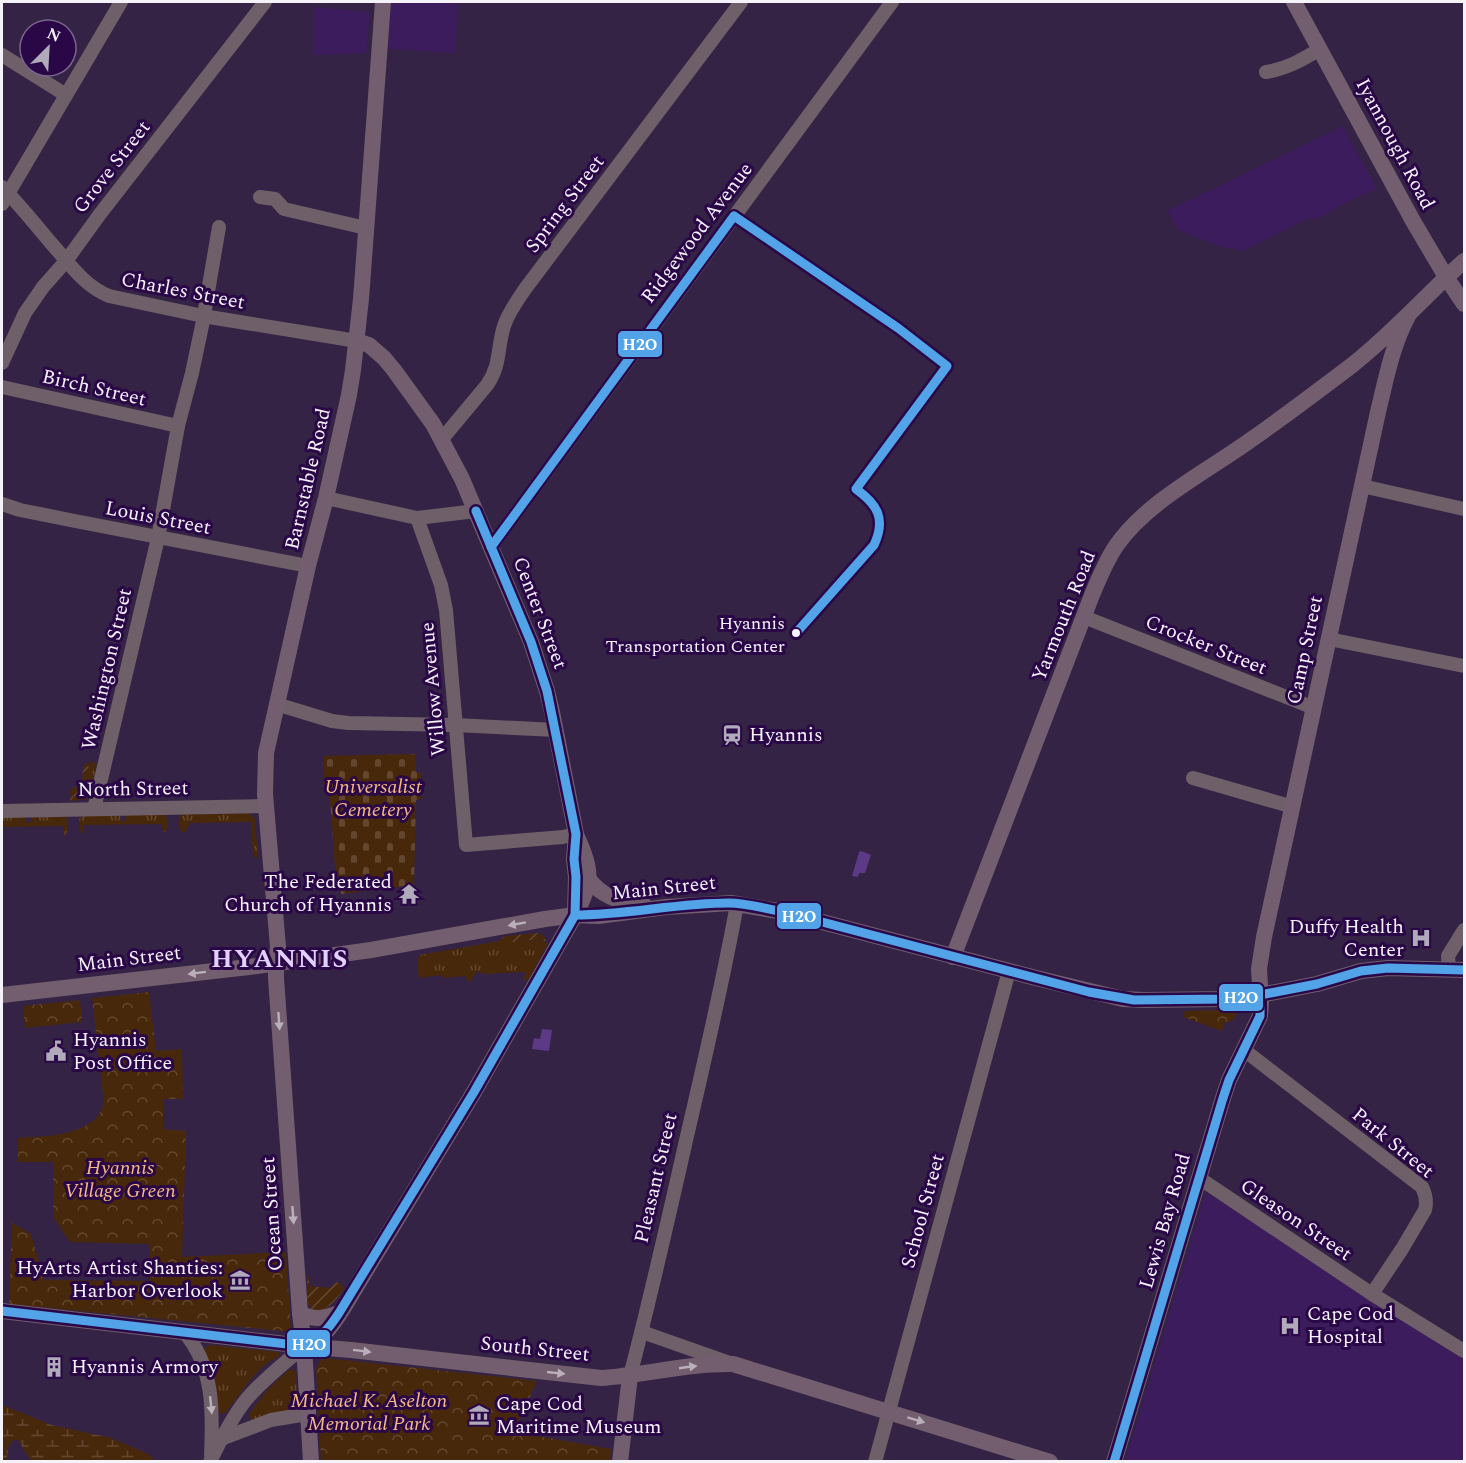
<svg xmlns="http://www.w3.org/2000/svg" width="1466" height="1463" font-family="Spectral,serif">
<style>
.built{fill:#3c1c5c}
.grass{fill:url(#grass-tufts)}
.wetland{fill:url(#wetland-marsh)}
.cemetery{fill:url(#cemetery-stones)}
.park{fill:url(#park-crowns)}
.garden{fill:url(#garden-furrows)}
.water{fill:#5d3a85}
.lines{fill:none;stroke-linecap:round;stroke-linejoin:round}
.minor{stroke:#6f5f68;stroke-width:14}
.major{stroke:#725e6e;stroke-width:16}
.bus-1-casing{stroke:#2a0847;stroke-width:14}
.bus-1{stroke:#53a3e8;stroke-width:9}
.oneway{fill:#baafbb}
.oneway2{fill:#b9b0b8}
.bus-dot{fill:#f5f2fa;stroke:#2a0847;stroke-width:2}
.labels{text-anchor:middle;dominant-baseline:central;stroke-width:6;stroke-linejoin:round;paint-order:stroke}
.bus-label{font-size:18px;fill:#f5f2fa;stroke:#2a0847;text-anchor:end}
.street-label{font-size:20px;fill:#f5f2fa;stroke:#2a0847}
.poi-label{font-size:20px;fill:#f5f2fa;stroke:#2a0847;text-anchor:start}
.park-label{font-size:20px;font-style:italic;fill:#f5bb86;stroke:#2a0847}
.district-label{font-size:26px;font-weight:bold;letter-spacing:1.5px;fill:#e2d0fe;stroke:#2a0847}
.line-badge{stroke:#2a0847;stroke-width:2}
.badge-label{font-size:16px;text-anchor:middle;font-weight:bold;fill:#fff}
</style>
<defs>
<pattern id="grass-tufts" width="24" height="20" patternUnits="userSpaceOnUse" patternTransform="scale(1.5)"><rect width="24" height="20" fill="#48280a"/><path d="M3 7l-1-3M5 7V3M7 7l1-3M15 17l-1-3M17 17v-4M19 17l1-3" fill="none" stroke="#63482f"/></pattern>
<pattern id="wetland-marsh" width="20" height="14" patternUnits="userSpaceOnUse" patternTransform="scale(1.5)"><rect width="20" height="14" fill="#48280a"/><path d="M1 5h8M5 5V1M11 12h8M15 12V8" fill="none" stroke="#63482f"/></pattern>
<pattern id="cemetery-stones" width="16" height="16" patternUnits="userSpaceOnUse" patternTransform="scale(1.5)"><rect width="16" height="16" fill="#48280a"/><path d="M2 7V4a2 2 0 0 1 4 0v3zM10 15v-3a2 2 0 0 1 4 0v3z" fill="#63482f"/></pattern>
<pattern id="park-crowns" width="20" height="18" patternUnits="userSpaceOnUse" patternTransform="scale(1.5)"><rect width="20" height="18" fill="#48280a"/><path d="M2 6a3 3 0 1 1 6 0M12 15a3 3 0 1 1 6 0" fill="none" stroke="#63482f"/></pattern>
<pattern id="garden-furrows" width="10" height="10" patternUnits="userSpaceOnUse" patternTransform="scale(1.5)"><rect width="10" height="10" fill="#48280a"/><path d="M-1 1l2-2M0 10L10 0M9 11l2-2" fill="none" stroke="#63482f"/></pattern>
</defs>
<rect width="100%" height="100%" fill="#342344"/>
<!-- built -->
<g class="built">
<polygon points="391,2 458,2 455,53 388,49"/>
<polygon points="313,7 370,12 366,53 313,55"/>
<polygon points="1343,126 1377,189 1353,199 1315,220 1312,217 1243,251 1218,246 1179,230 1167,211"/>
<polygon points="1206,1192 1464,1358 1464,1461 1125,1462"/>
</g>
<!-- grass -->
<g class="grass">
<polygon points="91,762 97,764 89,799 73,801 73,796 88,788 89,767 88,763"/>
<path d="M 250,813 L 250,815 L 254,817 L 255,821 L 258,857 L 257,858 L 253,857 L 251,822 L 190,823 L 185,832 L 182,832 C 177,828 178,818 182,814 Z"/>
<path d="M 164,814 C 169,818 169,829 164,833 L 163,832 L 162,824 L 84,825 L 84,834 L 81,833 L 79,819 L 83,816 L 120,815 L 121,821 L 125,821 L 125,815 Z"/>
<polygon points="65,816 68,819 68,832 64,835 63,826 2,827 2,817 25,817 26,823 30,822 32,817"/>
<path d="M 502,938 L 504,942 C 519,942 535,938 548,943 L 530,977 L 526,981 L 523,979 L 526,972 L 484,974 L 478,971 L 473,976 L 472,981 L 467,982 L 466,976 L 443,978 L 442,975 L 419,978 C 418,970 415,962 420,955 L 499,941 Z"/>
<path d="M 211,1345 L 279,1352 L 280,1356 C 254,1367 242,1394 224,1414 L 219,1414 L 215,1383 L 203,1349 Z"/>
<polygon points="290,1369 294,1370 296,1373 297,1404 294,1409 251,1420 249,1414 267,1390"/>
</g>
<!-- wetland -->
<polygon class="wetland" points="2,1405 52,1425 111,1438 148,1454 153,1458 154,1461 31,1461 18,1440 13,1440 9,1445 6,1461 2,1461"/>
<!-- cemetery -->
<polygon class="cemetery" points="415,754 416,772 421,773 421,799 416,800 414,885 341,894 340,879 336,879 329,788 324,784 323,756"/>
<!-- park -->
<g class="park">
<path d="M 149,992 L 156,1051 L 182,1049 L 183,1099 L 163,1099 L 163,1129 L 186,1131 L 182,1257 L 286,1252 L 291,1332 L 9,1304 L 12,1223 L 31,1234 L 44,1280 L 150,1281 L 150,1244 L 70,1242 L 53,1217 L 53,1162 L 18,1162 L 18,1138 C 43,1136 79,1137 98,1116 C 101,1113 102,1107 104,1103 L 92,998 Z"/>
<polygon points="80,1000 82,1022 25,1028 23,1006"/>
<polygon points="1229,1010 1237,1013 1232,1021 1224,1023 1222,1031 1183,1017 1185,1011"/>
<polygon points="325,1358 537,1381 514,1432 611,1449 610,1461 321,1461 316,1369 320,1361"/>
</g>
<!-- garden -->
<g class="garden">
<polygon points="86,762 89,767 89,781 88,788 82,797 76,798 73,796 73,801 70,800 71,795 69,793 73,787 80,788 82,786 83,767"/>
<polygon points="538,933 544,936 546,941 527,940 519,942 504,942 502,938 505,936"/>
<path d="M 307,1276 L 309,1277 L 309,1286 L 330,1288 L 336,1282 L 341,1284 L 344,1289 C 339,1296 331,1307 322,1310 C 321,1310 312,1310 312,1310 L 307,1302 Z"/>
</g>
<!-- water -->
<g class="water">
<polygon points="861,851 871,855 865,873 859,873 858,877 852,876 859,852"/>
<polygon points="542,1029 552,1030 549,1051 532,1049 534,1038 540,1039"/>
</g>
<g class="lines">
<!-- minor -->
<g class="minor">
<polyline points="2,55 66,95"/>
<path d="M 1266,72 C 1286,69 1302,60 1320,49"/>
<path d="M 2,187 C 19,204 35,224 51,243 C 68,262 84,286 109,296 L 203,316 L 357,341"/>
<polyline points="260,197 275,199 284,209 366,228"/>
<polyline points="2,204 121,2"/>
<polyline points="2,363 25,313 43,287 66,261 100,214 265,2"/>
<polyline points="2,387 178,426"/>
<path d="M 442,439 L 487,385 C 501,365 497,348 504,326 C 508,313 517,301 525,289 L 741,2"/>
<polyline points="1362,486 1464,509"/>
<polyline points="326,498 417,518 441,585 446,610 466,845 563,837 576,834"/>
<polyline points="2,504 20,510 75,521 308,566"/>
<polyline points="417,518 476,511"/>
<polyline points="491,547 892,2"/>
<polyline points="1084,617 1314,708"/>
<polyline points="1329,639 1464,666"/>
<polyline points="276,704 332,721 348,723 455,725 556,730"/>
<polyline points="1193,778 1293,807"/>
<polyline points="94,809 158,538 178,426 192,373 203,321 219,227"/>
<polyline points="2,811 266,806"/>
<polyline points="1449,969 1448,956 1464,930"/>
<path d="M 1244,1050 L 1422,1187 C 1426,1195 1427,1202 1425,1210 L 1402,1249 L 1372,1294"/>
<polyline points="1199,1178 1372,1294 1464,1351"/>
<path d="M 184,1332 C 214,1366 213,1412 211,1455"/>
<polyline points="642,1332 730,1363"/>
<path d="M 630,1376 C 651,1296 669,1216 687,1136 C 705,1059 723,982 737,904"/>
<polyline points="221,1439 271,1420 307,1414"/>
<path d="M 210,1462 C 220,1441 231,1419 245,1401 C 262,1380 284,1364 304,1346"/>
<polyline points="875,1462 1009,971"/>
</g>
<!-- major -->
<g class="major">
<polyline points="1294,2 1413,221 1446,277 1464,304"/>
<polyline points="357,341 369,345 384,358 394,370 433,424 462,479 531,642 547,691 552,712 576,834 574,859 576,877 575,915"/>
<path d="M 589,879 C 603,899 622,901 645,906"/>
<path d="M 953,957 L 1092,595 C 1099,578 1106,561 1116,546 C 1147,501 1208,471 1252,439 C 1285,416 1318,391 1351,366 C 1392,334 1426,295 1464,261"/>
<polyline points="2,995 249,967 371,950 545,919 575,915 598,916 666,907 731,903 784,912 1036,978 1123,999 1144,1000 1227,999 1260,995 1317,984 1361,971 1388,968 1464,970"/>
<path d="M 2,1311 L 304,1346 L 351,1350 L 601,1378 C 645,1375 689,1363 733,1364 L 1050,1462"/>
<path d="M 300,1313 C 314,1321 325,1318 339,1313"/>
<path d="M 305,1346 C 311,1344 317,1342 321,1337 C 336,1323 348,1300 359,1282 L 474,1092 L 575,915 C 592,882 593,871 577,837"/>
<polyline points="311,1462 304,1346 300,1313 276,978 276,962 278,947 265,794 266,753 308,566 326,498 349,395 353,370 361,299 383,2"/>
<polyline points="620,1462 630,1376"/>
<path d="M 1114,1462 L 1223,1098 L 1229,1080 L 1260,1016 L 1261,1002 L 1259,969 L 1264,937 L 1378,412 C 1386,379 1392,346 1408,316"/>
</g>
<!-- bus-1 casing -->
<g class="bus-1-casing">
<g id="bus-1">
<path d="M 491,547 L 734,216 L 898,328 L 947,366 L 856,489 C 878,505 886,519 874,545 L 796,633"/>
<path d="M 575,915 C 627,915 677,903 729,903 C 747,903 766,909 784,912 L 1089,992 L 1134,1000 L 1227,999 L 1260,995 L 1317,984 L 1361,971 L 1388,968 L 1464,970"/>
<path d="M 2,1311 L 304,1346 C 321,1339 329,1328 339,1313 L 474,1092 L 575,915 L 576,877 L 574,859 L 576,834 L 547,691 L 531,642 L 476,511"/>
<polyline points="1114,1462 1223,1098 1229,1080 1260,1016 1260,995"/>
</g>
</g>
<!-- bus-1 -->
<use href="#bus-1" class="bus-1"/>
</g>
<!-- one-way arrows -->
<defs><path id="oneway-solid" d="M-6-.8H1V-3.2L6.5 0L1 3.2V.8H-6Z" transform="scale(1.5)"/></defs>
<g class="oneway">
<use href="#oneway-solid" transform="translate(517 924) rotate(170)"/>
<use href="#oneway-solid" transform="translate(197 973) rotate(173)"/>
<use href="#oneway-solid" transform="translate(279 1021) rotate(86)"/>
<use href="#oneway-solid" transform="translate(293 1215) rotate(86)"/>
<use href="#oneway-solid" transform="translate(362 1351) rotate(7)"/>
<use href="#oneway-solid" transform="translate(688 1367) rotate(-8)"/>
<use href="#oneway-solid" transform="translate(556 1373) rotate(6)"/>
<use href="#oneway-solid" transform="translate(916 1420) rotate(17)"/>
</g>
<use class="oneway2" href="#oneway-solid" transform="translate(211 1405) rotate(84)"/>
<!-- icons -->
<defs>
<g id="station-bare" transform="scale(1.62)"><path d="M-3-6H3Q5-6 5-4V2Q5 4 3 4L4.5 6H3L1.5 4h-3L-3 6H-4.5L-3 4Q-5 4-5 2V-4Q-5-6-3-6ZM-3.5-4v3h7v-3ZM-3.5 1v1.5H-2V1ZM2 1v1.5H3.5V1Z" fill="#b1aaba" stroke="#2a0847" stroke-width="2.5" paint-order="stroke"/></g>
<g id="temple-bare" transform="scale(1.62)"><path d="M0-6L5-2H3V0L6.5 2.5H4V6H1.5V3h-3V6H-4V2.5H-6.5L-3 0V-2H-5Z" fill="#b1aaba" stroke="#2a0847" stroke-width="2.5" paint-order="stroke"/></g>
<g id="hospital-bare" transform="scale(1.62)"><path d="M-5-5h3v3.5h4V-5h3V5h-3V1.5h-4V5h-3Z" fill="#b1aaba" stroke="#2a0847" stroke-width="2.5" paint-order="stroke"/></g>
<g id="civic-bare" transform="scale(1.62)"><path d="M-.6-6.5H3V-4.5H.6V-3L4-1V1h2V6H-6V1h2V-1L-.6-3ZM-1.2 2.5V6h2.4V2.5Z" fill="#b1aaba" stroke="#2a0847" stroke-width="2.5" paint-order="stroke"/></g>
<g id="museum-bare" transform="scale(1.62)"><path d="M0-6L6-3V-2H-6V-3ZM-5-1h2V3h-2ZM-1-1h2V3h-2ZM3-1h2V3H3ZM-6 4H6V6H-6Z" fill="#b1aaba" stroke="#2a0847" stroke-width="2.5" paint-order="stroke"/></g>
<g id="building-bare" transform="scale(1.62)"><path d="M-4-6H4V6H1V3H-1V6H-4ZM-2.5-4.3h1.7v1.8h-1.7ZM.8-4.3h1.7v1.8H.8ZM-2.5-1h1.7V.8h-1.7ZM.8-1h1.7V.8H.8Z" fill="#b1aaba" stroke="#2a0847" stroke-width="2.5" paint-order="stroke"/></g>
</defs>
<g fill-rule="evenodd">
<use href="#station-bare" x="732" y="735"/>
<use href="#temple-bare" x="409" y="894"/>
<use href="#hospital-bare" x="1421" y="938"/>
<use href="#civic-bare" x="56" y="1051"/>
<use href="#museum-bare" x="240" y="1280"/>
<use href="#hospital-bare" x="1290" y="1326"/>
<use href="#building-bare" x="54" y="1367"/>
<use href="#museum-bare" x="479" y="1415"/>
</g>
<!-- markers -->
<circle class="bus-dot" cx="796" cy="633" r="5"/>
<g class="labels">
<!-- bus labels -->
<g class="bus-label">
<text x="785" y="623">Hyannis<tspan x="785" dy="23">Transportation Center</tspan></text>
</g>
<!-- street labels -->
<g class="street-label">
<text transform="translate(1395 144) rotate(62)">Iyannough Road</text>
<text transform="translate(112 167) rotate(-52)">Grove Street</text>
<text transform="translate(565 204) rotate(-53)">Spring Street</text>
<text transform="translate(697 233) rotate(-53)">Ridgewood Avenue</text>
<text transform="translate(183 291) rotate(11)">Charles Street</text>
<text transform="translate(94 388) rotate(13)">Birch Street</text>
<text transform="translate(308 479) rotate(-77)">Barnstable Road</text>
<text transform="translate(158 518) rotate(11)">Louis Street</text>
<text transform="translate(540 613) rotate(69)">Center Street</text>
<text transform="translate(1064 616) rotate(-68)">Yarmouth Road</text>
<text transform="translate(1206 645) rotate(22)">Crocker Street</text>
<text transform="translate(1305 650) rotate(-78)">Camp Street</text>
<text transform="translate(107 669) rotate(-77)">Washington Street</text>
<text transform="translate(433 689) rotate(-95)">Willow Avenue</text>
<text transform="translate(133 789) rotate(-1)">North Street</text>
<text transform="translate(664 888) rotate(-6)">Main Street</text>
<text transform="translate(129 959) rotate(-7)">Main Street</text>
<text transform="translate(1393 1143) rotate(39)">Park Street</text>
<text transform="translate(656 1178) rotate(-77)">Pleasant Street</text>
<text transform="translate(923 1211) rotate(-75)">School Street</text>
<text transform="translate(272 1214) rotate(-94)">Ocean Street</text>
<text transform="translate(1296 1220) rotate(34)">Gleason Street</text>
<text transform="translate(1165 1221) rotate(-74)">Lewis Bay Road</text>
<text transform="translate(535 1349) rotate(6)">South Street</text>
</g>
<!-- poi labels -->
<g class="poi-label">
<text x="749" y="735">Hyannis</text>
<text x="392" y="882" text-anchor="end">The Federated<tspan x="392" dy="23">Church of Hyannis</tspan></text>
<text x="1404" y="927" text-anchor="end">Duffy Health<tspan x="1404" dy="23">Center</tspan></text>
<text x="73" y="1040">Hyannis<tspan x="73" dy="23">Post Office</tspan></text>
<text x="223" y="1268" text-anchor="end">HyArts Artist Shanties:<tspan x="223" dy="23">Harbor Overlook</tspan></text>
<text x="1307" y="1314">Cape Cod<tspan x="1307" dy="23">Hospital</tspan></text>
<text x="71" y="1367">Hyannis Armory</text>
<text x="496" y="1404">Cape Cod<tspan x="496" dy="23">Maritime Museum</tspan></text>
</g>
<!-- park labels -->
<g class="park-label">
<text x="373" y="787">Universalist<tspan x="373" dy="23">Cemetery</tspan></text>
<text x="120" y="1168">Hyannis<tspan x="120" dy="23">Village Green</tspan></text>
<text x="369" y="1401">Michael K. Aselton<tspan x="369" dy="23">Memorial Park</tspan></text>
</g>
<!-- district labels -->
<g class="district-label">
<text x="280" y="959">HYANNIS</text>
</g>
</g>
<g class="line-badge">
<rect x="617" y="330" width="46" height="28" rx="6" fill="#53a3e8"/>
<rect x="776" y="902" width="46" height="28" rx="6" fill="#53a3e8"/>
<rect x="1218" y="983" width="46" height="29" rx="6" fill="#53a3e8"/>
<rect x="286" y="1329" width="45" height="29" rx="6" fill="#53a3e8"/>
</g>
<g class="badge-label">
<text x="640" y="350">H2O</text>
<text x="799" y="922">H2O</text>
<text x="1241" y="1003">H2O</text>
<text x="309" y="1350">H2O</text>
</g>
<!-- border -->
<rect width="1466" height="1463" fill="none" stroke="#f5f2fa" stroke-width="6"/>
<!-- north arrow -->
<g transform="translate(48 48) rotate(24)"><circle r="28" fill="#2a0847" stroke="#7b668f" stroke-width="1.5"/>
<path d="M0-4.5L10 22L0 15L-10 22Z" fill="#b1aaba"/>
<text y="-9" font-size="16" font-weight="bold" text-anchor="middle" fill="#f5f2fa">N</text>
</g>
</svg>
